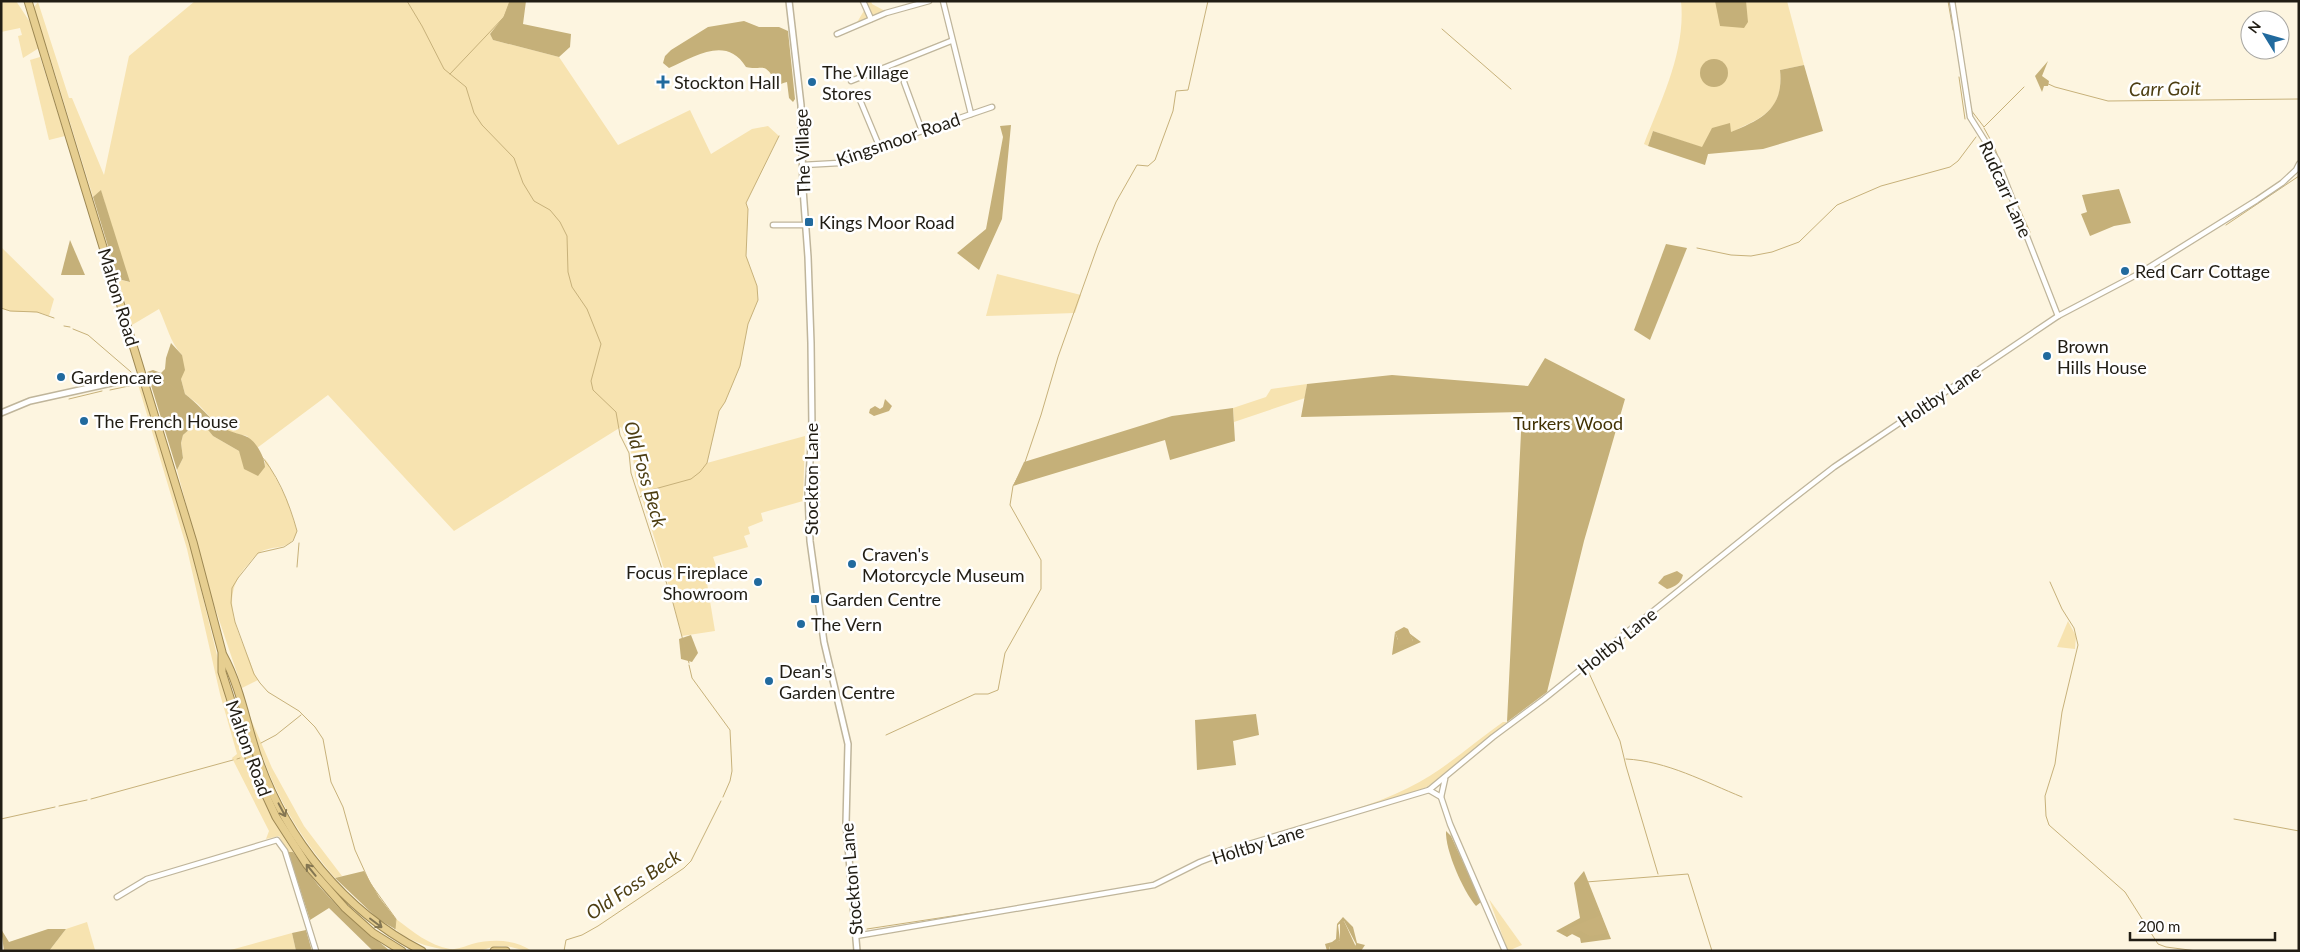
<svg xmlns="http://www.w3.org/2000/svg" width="2300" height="952" font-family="Lato,sans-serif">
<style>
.green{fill:#f7e3b0}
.forest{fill:#c5b079}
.water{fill:#c7b17a}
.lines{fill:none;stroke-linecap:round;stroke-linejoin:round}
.stream{stroke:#c7b17a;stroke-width:1}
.minor-casing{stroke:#bfb59b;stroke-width:7}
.tertiary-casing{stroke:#bfb59b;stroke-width:8}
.trunk-casing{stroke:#9d8853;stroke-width:9}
.minor{stroke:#fff;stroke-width:4.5}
.tertiary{stroke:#fff;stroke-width:5}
.trunk{stroke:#e6ce90;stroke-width:7}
.oneway{stroke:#847652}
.poi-dot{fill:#216a9e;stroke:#fff;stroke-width:2}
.labels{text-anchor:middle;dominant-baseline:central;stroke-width:5;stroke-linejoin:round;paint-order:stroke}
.poi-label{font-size:18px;fill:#211d14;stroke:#fff;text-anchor:start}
.street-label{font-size:18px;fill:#211d14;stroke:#fff}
.park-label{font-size:18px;fill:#423204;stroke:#fff}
.water-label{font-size:19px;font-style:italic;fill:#4d3e12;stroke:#fff}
</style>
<rect width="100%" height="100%" fill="#fdf5e0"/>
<!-- green -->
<g class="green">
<polygon points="1,1 16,1 30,22 39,48 23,58 18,36 22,35 20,28 1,32"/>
<path d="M 195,1 L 510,1 L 504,16 L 490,34 L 493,40 L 559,57 L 618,145 L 690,110 L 711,154 L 752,129 L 768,126 L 779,136 L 746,203 L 748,209 L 746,256 L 757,286 L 758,300 L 748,324 L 740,366 L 725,402 L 719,411 L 707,463 L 805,436 L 803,501 L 761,513 L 763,521 L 748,527 L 750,534 L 744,536 L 748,547 L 713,557 L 718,572 L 706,577 L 715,631 L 682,636 L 664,569 L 635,476 L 633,457 L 621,427 L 454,531 L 328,395 L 257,448 L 247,436 L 228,432 L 216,423 L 198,404 L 185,394 L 181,379 L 182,355 C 170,342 167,326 159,309 L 132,325 L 118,279 L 129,282 L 101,191 L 93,197 L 49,54 L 34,14 L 34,7 L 38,2 L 69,98 L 72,98 L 104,175 L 129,56 Z"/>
<polygon points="866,1 871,1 872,4 885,11 856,24 868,4"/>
<path d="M 1681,1 L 1787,1 L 1804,65 L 1780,70 C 1784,112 1761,117 1730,133 C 1721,137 1712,143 1703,148 L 1653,131 L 1648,146 L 1644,144 C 1662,98 1686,51 1681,1 Z"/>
<polygon points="40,57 65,136 49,140 30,60"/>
<path d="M 1,247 L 54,299 L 49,316 C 33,308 16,316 1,308 Z"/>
<polygon points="997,274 1081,295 1075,313 986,316"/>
<polygon points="141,380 192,553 226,692 245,760 270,814 293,852 288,852 279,836 266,839 269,831 233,760 232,758 237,754 220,694 187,549 137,381"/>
<polygon points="1307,384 1305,398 1234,422 1233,408 1266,397 1271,389"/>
<path d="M 195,413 L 213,436 L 239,451 L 243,458 L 265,467 L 265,459 L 268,463 L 287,500 L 297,531 C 291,552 275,544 260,552 C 254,556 249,564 244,569 C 221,598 236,628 249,659 C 252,666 253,673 258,680 L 242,688 L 208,587 L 177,470 L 183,458 L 181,443 L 183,435 L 191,428 Z"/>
<polygon points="2068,621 2076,636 2075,649 2057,647"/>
<path d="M 247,710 L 272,768 L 304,826 L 342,876 L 335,878 C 287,822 268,779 247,710 Z"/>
<path d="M 1503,722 L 1507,722 L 1439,779 L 1425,788 L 1386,802 L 1295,827 C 1333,815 1373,806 1408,788 C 1443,771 1472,744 1503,722 Z"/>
<polygon points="1489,899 1522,945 1508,951"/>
<path d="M 396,919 C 412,931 430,946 450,949 C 456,950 466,946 472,944 C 492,939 515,939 532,951 C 521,951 512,946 502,946 C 493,946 487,949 479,951 C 451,952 416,948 395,929 Z"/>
<polygon points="87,922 95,950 49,951 66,929"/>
<polygon points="292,933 296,951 227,951"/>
</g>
<!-- forest -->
<g class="forest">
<polygon points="510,1 526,1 523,24 571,34 570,47 559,57 493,40 490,34 504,16"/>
<polygon points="1715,1 1746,1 1748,22 1744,28 1720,26"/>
<path d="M 744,21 L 759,27 L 779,27 L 788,31 L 795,99 L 793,102 L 789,98 L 787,82 C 779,83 775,90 767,90 L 774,79 C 764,61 761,71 746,67 C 726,35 695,57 669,68 L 663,63 L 665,56 L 671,50 L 708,27 Z"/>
<circle cx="1714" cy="73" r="14"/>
<polygon points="2048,61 2042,76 2049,81 2048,86 2044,86 2042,92 2035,76"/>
<path d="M 1804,65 L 1823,131 L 1763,149 L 1708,154 L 1705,165 L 1648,146 L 1653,131 L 1702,147 L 1712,128 L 1730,123 L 1731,132 C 1763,119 1784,108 1780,70 Z"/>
<polygon points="1011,125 1002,219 979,270 957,253 986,229 1003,137 1000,126"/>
<polygon points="2119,189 2131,223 2114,226 2090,236 2081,214 2087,212 2082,195"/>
<polygon points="101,190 130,282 118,279 93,197"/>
<polygon points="70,240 85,275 61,275"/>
<polygon points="1666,244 1687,248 1650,340 1634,330"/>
<path d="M 171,343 L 182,355 L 185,370 L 181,379 L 185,394 C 197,403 205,413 216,423 C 225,431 234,432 245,436 C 255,439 265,457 265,467 L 258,476 L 244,469 L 239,451 L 213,436 L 195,414 L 191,428 L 183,435 L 181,443 L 183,458 L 177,470 L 147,372 L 153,370 L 161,373 L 165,369 L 166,358 Z"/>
<polygon points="1545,358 1625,399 1584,541 1547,692 1507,722 1522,412 1301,417 1307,384 1392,375 1528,386"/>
<polygon points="1233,408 1235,441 1170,460 1165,440 1013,486 1024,462 1172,416"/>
<polygon points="1395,632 1398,640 1398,643 1413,641 1409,633 1421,642 1392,655"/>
<polygon points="691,635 698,653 692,662 681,659 679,639"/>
<polygon points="1256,714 1259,735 1233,741 1236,765 1197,770 1195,720"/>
<path d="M 1446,831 L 1451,836 L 1481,902 L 1476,906 C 1463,891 1445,850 1446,831 Z"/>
<polygon points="288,852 293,852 318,885 340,909 390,951 373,951 329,908 310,920"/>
<polygon points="364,871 379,897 396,919 395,929 378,919 335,878"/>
<polygon points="1584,871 1611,939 1581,943 1580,938 1572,934 1567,937 1556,931 1580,918 1574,883"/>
<polygon points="1343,917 1353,927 1357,943 1365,945 1361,951 1353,951 1356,944 1344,921 1338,925 1340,940 1329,947 1330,951 1327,951 1325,944 1332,942 1336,939 1337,924"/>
<polygon points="1,929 9,942 48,929 66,929 49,951 4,951"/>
<polygon points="306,930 312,951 296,951 292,933"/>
</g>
<!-- water -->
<g class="water">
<polygon points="885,399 892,406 889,411 874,416 869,413 870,409 875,406 880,409 883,407"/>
<path d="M 1677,571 L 1683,575 C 1681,583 1675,587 1667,589 L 1658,583 L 1664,576 Z"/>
<polygon points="1404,627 1408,629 1413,641 1412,643 1398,646 1398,640 1395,632"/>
<polygon points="1601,915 1606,930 1604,934 1590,936 1580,931 1569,935 1567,934 1569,928"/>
<polygon points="1344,921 1356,947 1353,951 1330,951 1329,945 1340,940 1340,922"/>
</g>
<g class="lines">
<!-- stream -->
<g class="stream">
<polyline points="407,1 422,26 444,69 466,87 474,113 482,125 514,158 523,183 534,201 550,210 560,222 567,236 568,272 572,287 587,309 601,344 591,381 593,390 616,412 620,435 629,453 631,473 673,603 689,663"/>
<polyline points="1948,1 1953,30"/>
<polyline points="1955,1 1956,13"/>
<polyline points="1442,29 1511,89"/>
<polyline points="450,74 504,17 510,1"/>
<polyline points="2037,76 2044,82 2055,87 2108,101 2299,99"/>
<polyline points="1959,77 1965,119"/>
<polyline points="1971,110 1984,127 2024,87"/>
<polyline points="1984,128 1994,146 2011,191"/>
<polyline points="2013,194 2030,232"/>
<polyline points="2226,225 2299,176"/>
<polyline points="1697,248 1731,255 1751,256 1772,252 1799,242 1837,205 1881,186 1950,167 1958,161 1976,137"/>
<polyline points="1,308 10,311 37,312 54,318"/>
<polyline points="64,326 70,327"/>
<polyline points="73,329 88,335 131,372"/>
<polyline points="150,376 171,385 220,429 253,448"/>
<polyline points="110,390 129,386"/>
<polyline points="69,399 102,391"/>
<path d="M 256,450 C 277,472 289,502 297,531 L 293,541 L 284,547 L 258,553 L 238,578 L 232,588 L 231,603 L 235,622 L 254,674 L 260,683 L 268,692 L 299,711 L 315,727 L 323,739 L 331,782 L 343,807 L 355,850 L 370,883 L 396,919 L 395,929"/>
<polyline points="640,497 651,490 691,479 700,472 707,463 719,411 725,402 740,366 748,324 758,300 757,286 746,256 748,209 746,203 779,136"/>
<polyline points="297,567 299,543"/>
<polyline points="2050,582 2062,609 2074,628 2078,645 2062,712 2055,764 2045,796 2046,816 2049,825 2125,892 2158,944 2166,947 2197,951"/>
<polyline points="689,665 692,678 730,730 732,771 730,781 723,797"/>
<polyline points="1589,673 1620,741 1626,766 1658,874"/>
<polyline points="886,735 975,694 988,694 998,690 1005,653 1041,589 1041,560 1010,505 1013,486 1023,468 1041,415 1058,357 1098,245 1116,202 1137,165 1148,166 1155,160 1173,111 1176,91 1188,90 1208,1"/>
<polyline points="261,743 276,735 301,715"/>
<polyline points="237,759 240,758"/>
<path d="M 1626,759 C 1667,761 1705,782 1742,797"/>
<polyline points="91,799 233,760"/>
<polyline points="59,806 87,800"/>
<polyline points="1,819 55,807"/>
<polyline points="2234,819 2299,831"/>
<polyline points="1451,834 1480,901"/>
<path d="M 1599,916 C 1594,905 1581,895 1586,882 L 1688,874 L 1712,951"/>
<polyline points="867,929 1044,902"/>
<polyline points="564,951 566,940 582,935 598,926 684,868 691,861 721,801"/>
</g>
<!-- minor casing -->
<g class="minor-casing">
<g id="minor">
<polyline points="863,1 871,19"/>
<polyline points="943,1 971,114"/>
<polyline points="1952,1 1970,117 1997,160 2058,316"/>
<polyline points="837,34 886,13 929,1"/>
<polyline points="851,81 951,41"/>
<polyline points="904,82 922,131"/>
<polyline points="860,100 880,148"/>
<polyline points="803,165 839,163 922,131 992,107"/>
<polyline points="773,225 806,225"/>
<polyline points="1445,779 1441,797 1450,824 1505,951"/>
<polyline points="1429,790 1441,797"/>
<polyline points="117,897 147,879 277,840 285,851 316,951"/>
<polyline points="856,936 1154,885 1200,862 1239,847 1429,790 1493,737 1544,699 1785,505 1834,467 2058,316 2140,273 2257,200 2282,183 2296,170 2299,164"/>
</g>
</g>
<!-- tertiary casing -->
<g class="tertiary-casing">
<g id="tertiary">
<polyline points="789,1 801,105 803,189 808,257 811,343 812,429 808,493 810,541 824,642 848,744 846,823 857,951"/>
<polyline points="1,413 30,401 143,376"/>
</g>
</g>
<!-- trunk casing -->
<g class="trunk-casing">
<g id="trunk">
<polyline points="28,1 193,542 222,652 222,672 250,761 276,817 307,865 345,908 373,933 402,951"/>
<path d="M 223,655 C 240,686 246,722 257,755 C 285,838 344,911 422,951"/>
<polyline points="494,951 506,951"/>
</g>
</g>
<!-- minor -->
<use href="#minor" class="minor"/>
<!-- tertiary -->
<use href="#tertiary" class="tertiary"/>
<!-- trunk -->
<use href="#trunk" class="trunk"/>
</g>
<!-- one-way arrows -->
<defs><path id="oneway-shaft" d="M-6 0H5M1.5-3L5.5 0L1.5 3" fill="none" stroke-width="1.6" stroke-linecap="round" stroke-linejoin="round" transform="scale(1.25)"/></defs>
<g class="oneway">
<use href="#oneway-shaft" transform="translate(282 810) rotate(62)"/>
<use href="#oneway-shaft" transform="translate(311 870) rotate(-129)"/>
<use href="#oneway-shaft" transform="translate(376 923) rotate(37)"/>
</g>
<!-- markers -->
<g class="poi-dot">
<path d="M660.5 74.5h5v5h5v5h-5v5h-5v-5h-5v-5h5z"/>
<circle cx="812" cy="82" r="5"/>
<rect x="804" y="217" width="10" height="10" rx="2.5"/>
<circle cx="2125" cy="271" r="5"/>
<circle cx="2047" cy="356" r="5"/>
<circle cx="61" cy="377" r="5"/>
<circle cx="84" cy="421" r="5"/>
<circle cx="852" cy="564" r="5"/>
<circle cx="758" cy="582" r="5"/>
<rect x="810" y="594" width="10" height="10" rx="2.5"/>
<circle cx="801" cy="624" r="5"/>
<circle cx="769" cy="681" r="5"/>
</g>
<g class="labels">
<!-- poi labels -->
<g class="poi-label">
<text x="822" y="72">The Village<tspan x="822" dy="21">Stores</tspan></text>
<text x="674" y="82">Stockton Hall</text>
<text x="819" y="222">Kings Moor Road</text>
<text x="2135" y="271">Red Carr Cottage</text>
<text x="2057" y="346">Brown<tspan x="2057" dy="21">Hills House</tspan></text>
<text x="71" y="377">Gardencare</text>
<text x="94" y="421">The French House</text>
<text x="862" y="554">Craven's<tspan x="862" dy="21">Motorcycle Museum</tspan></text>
<text x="748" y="572" text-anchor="end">Focus Fireplace<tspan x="748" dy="21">Showroom</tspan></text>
<text x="825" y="599">Garden Centre</text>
<text x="811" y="624">The Vern</text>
<text x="779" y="671">Dean's<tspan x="779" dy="21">Garden Centre</tspan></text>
</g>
<!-- street labels -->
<g class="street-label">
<text transform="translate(898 139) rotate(-19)">Kingsmoor Road</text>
<text transform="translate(802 152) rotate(-92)">The Village</text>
<text transform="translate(2006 189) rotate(66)">Rudcarr Lane</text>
<text transform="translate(119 297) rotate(73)">Malton Road</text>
<text transform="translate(1939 396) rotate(-34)">Holtby Lane</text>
<text transform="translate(811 479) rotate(-90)">Stockton Lane</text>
<text transform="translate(1617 641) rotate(-39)">Holtby Lane</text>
<text transform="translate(249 748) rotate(70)">Malton Road</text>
<text transform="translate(1258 844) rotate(-17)">Holtby Lane</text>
<text transform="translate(851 879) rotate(-95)">Stockton Lane</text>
</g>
<!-- park labels -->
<g class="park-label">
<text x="1568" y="423">Turkers Wood</text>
</g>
<!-- water labels -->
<g class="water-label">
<text transform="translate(2165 88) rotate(-1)">Carr Goit</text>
<text transform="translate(646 474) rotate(74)">Old Foss Beck</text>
<text transform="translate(633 884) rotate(-34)">Old Foss Beck</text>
</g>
</g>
<!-- border -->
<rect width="2300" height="952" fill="none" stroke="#211d14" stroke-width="5"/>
<!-- north arrow -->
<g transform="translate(2265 35) rotate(307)"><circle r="24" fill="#ffffff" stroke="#a6a5a1"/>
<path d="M0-4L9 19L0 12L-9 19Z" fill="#216a9e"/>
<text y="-8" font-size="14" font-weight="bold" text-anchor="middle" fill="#211d14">N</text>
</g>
<!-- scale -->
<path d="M2130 932v8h145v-8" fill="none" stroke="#211d14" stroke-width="2.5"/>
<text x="2138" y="932" font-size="15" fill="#211d14" stroke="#ffffff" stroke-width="4" paint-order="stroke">200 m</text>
</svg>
